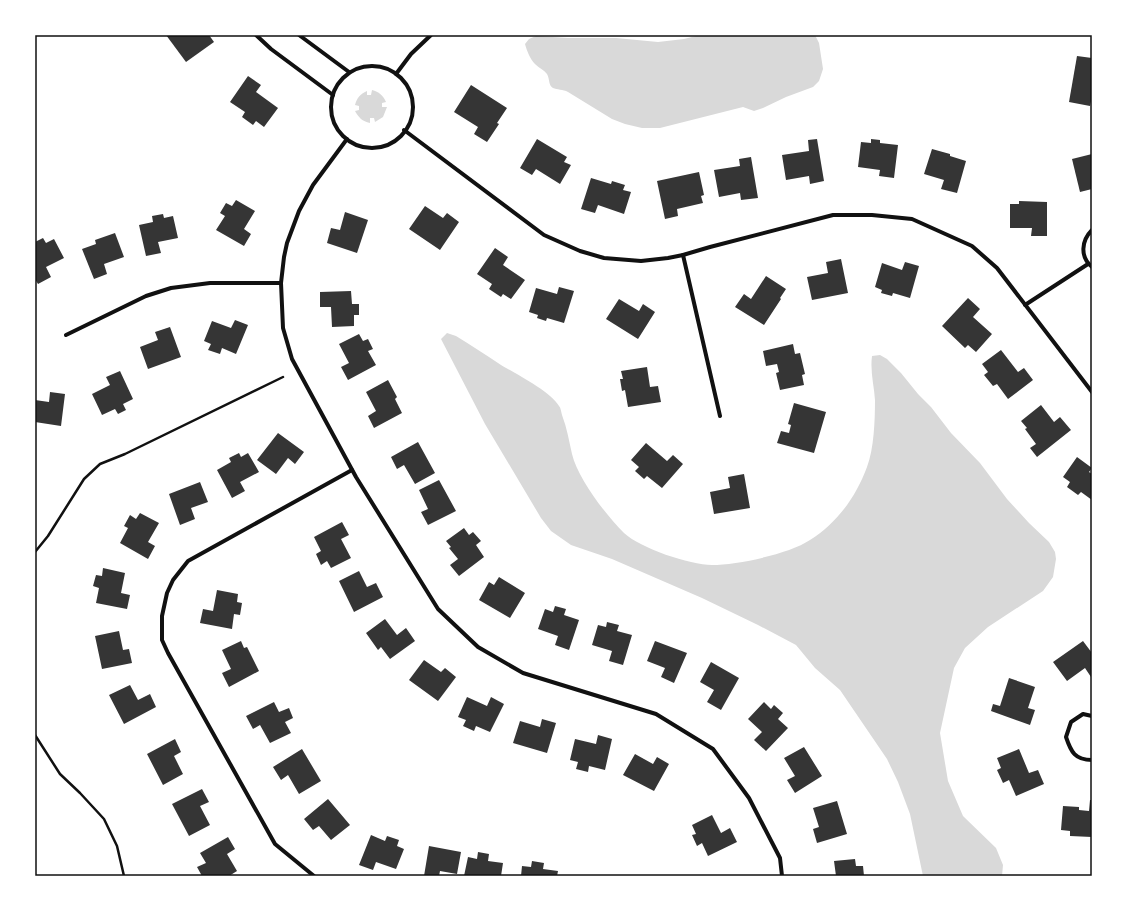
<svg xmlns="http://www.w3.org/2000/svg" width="1127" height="911" font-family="Overpass,sans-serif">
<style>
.water{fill:#d9d9d9}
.building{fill:#353535}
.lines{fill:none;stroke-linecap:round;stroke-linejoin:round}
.path{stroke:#111;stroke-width:2.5}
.minor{stroke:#111;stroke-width:4}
.neatline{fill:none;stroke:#111;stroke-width:1.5}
</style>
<rect width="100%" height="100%" fill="#fff"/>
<!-- water -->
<g class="water">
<path d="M 700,35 L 815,35 L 819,43 L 823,69 L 819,81 L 813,87 L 786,97 L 763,108 L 754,111 L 743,107 L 660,128 L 642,128 L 625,124 L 612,119 L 568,92 C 563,89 557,90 553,88 C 548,85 550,79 547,74 C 544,70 539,68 535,64 C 530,59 527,51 525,44 L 529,39 L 536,36 L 568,38 L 616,38 L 658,42 L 684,39 Z"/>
<path d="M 372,90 C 379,92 383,95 386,102 L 382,103 L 382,107 L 387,107 L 383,117 L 375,122 L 374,118 L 370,118 L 370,123 C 362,121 359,118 355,111 L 359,110 L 359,106 L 355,105 C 357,98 360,94 367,91 L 367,95 L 371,95 Z"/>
<path d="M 447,333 L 456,336 C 471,345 486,355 501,365 C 516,374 550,391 559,406 C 561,408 561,412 562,415 C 567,428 569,441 572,454 C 578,479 606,515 624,533 C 640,548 690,565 712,565 C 737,565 789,554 810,540 C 837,523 856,497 867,467 C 874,449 875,420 875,400 C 874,385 870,372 872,356 L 880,355 L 887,359 L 901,373 L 918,394 L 931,407 L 951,433 L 980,463 L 1007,499 L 1029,523 L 1049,542 L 1055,552 L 1056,559 L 1053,577 L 1043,591 L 988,627 L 965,648 L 954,668 L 940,733 L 948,781 L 963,816 L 996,848 L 1003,865 L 1002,876 L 923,876 L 910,814 L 898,782 L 887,759 L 840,690 L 815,668 L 796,645 L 758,625 L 702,598 L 612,559 L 571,545 L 551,531 L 541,518 L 485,424 L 441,339 Z"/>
</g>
<!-- building -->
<g class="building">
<polygon points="166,35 209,35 214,42 186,62"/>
<polygon points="1077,56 1092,58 1092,97 1090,106 1069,102"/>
<polygon points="248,76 261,85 256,92 278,108 264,127 256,121 253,125 242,117 245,112 230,102"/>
<polygon points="471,85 507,108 497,123 499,124 487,142 474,134 478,127 454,112"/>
<polygon points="537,139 567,157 564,162 571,165 560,184 536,169 532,175 520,168"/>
<polygon points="817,139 824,181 810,184 809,176 786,180 782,155 809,151 808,140"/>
<polygon points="871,139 880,140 880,143 898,145 894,178 879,176 880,170 858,167 861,142 871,143"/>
<polygon points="932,149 950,154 950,156 966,161 957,193 941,189 944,180 924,174"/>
<polygon points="1092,154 1092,189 1080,192 1072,159"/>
<polygon points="751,157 758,198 741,200 740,193 719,197 714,170 740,166 739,159"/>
<polygon points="699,172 704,195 701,196 703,203 677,209 678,216 665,219 657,181"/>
<polygon points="591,178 611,184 612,181 625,185 623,190 631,192 624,214 598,205 595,213 581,209"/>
<polygon points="236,200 255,211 244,229 251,234 244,246 216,230 225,216 220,213 226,203 232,206"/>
<polygon points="1019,201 1047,202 1047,236 1031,236 1032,228 1010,228 1010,204 1019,204"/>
<polygon points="425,206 443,218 447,213 459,222 440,250 409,229"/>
<polygon points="345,212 368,220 357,253 327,243 331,228 340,230"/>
<polygon points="163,214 164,218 173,216 178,238 158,242 161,253 146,256 139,225 153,222 152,216"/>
<polygon points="115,233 124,257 104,264 107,274 94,279 82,249 96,244 95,240"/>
<polygon points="43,238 46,243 54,239 64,258 46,267 51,277 38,284 35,279 35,249 36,248 35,242"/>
<polygon points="495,248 508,257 503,265 525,280 511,299 503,294 501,297 489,289 492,284 477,274"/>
<polygon points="841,259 848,293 812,300 807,277 828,273 826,262"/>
<polygon points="905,262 919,266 910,298 893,293 892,296 881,293 882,290 875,287 882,263 902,270"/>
<polygon points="766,276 786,289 780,298 781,299 764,325 735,307 744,294 751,299"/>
<polygon points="559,287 574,291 564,323 547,318 546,321 537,318 538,315 529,312 536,288 557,294"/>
<polygon points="351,291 352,304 359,304 359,315 354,315 354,326 332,327 331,307 320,307 320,292"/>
<polygon points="968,298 980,309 973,317 992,334 976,352 968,345 965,348 942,326"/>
<polygon points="619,299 639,311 643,304 655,312 638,339 606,319"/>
<polygon points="235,320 248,325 236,354 222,348 220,354 208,350 211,344 204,341 212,321 231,328"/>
<polygon points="170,327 181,357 148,369 140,347 158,340 155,332"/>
<polygon points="359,334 363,341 368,339 373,349 368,351 376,365 348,380 341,367 349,363 339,344"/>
<polygon points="793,344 795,354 800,353 805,374 802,375 804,385 780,390 776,373 779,372 777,364 766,366 763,351"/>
<polygon points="1001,350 1018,372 1024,368 1033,380 1008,399 997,384 993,386 984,375 988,372 982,364"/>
<polygon points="647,367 650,387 658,386 661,402 628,407 625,390 622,391 620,379 623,379 621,371"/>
<polygon points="120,371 133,399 123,404 126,410 118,414 115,409 102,415 92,394 110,385 106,377"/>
<polygon points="388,380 397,397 395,399 402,413 374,428 368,416 376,411 366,392"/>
<polygon points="50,392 65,394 61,426 35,422 35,400 49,402"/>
<polygon points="794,403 826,412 814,453 777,443 781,431 789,433 791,425 788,424"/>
<polygon points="1041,405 1054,422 1060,417 1071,430 1037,457 1030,448 1036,444 1025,429 1027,428 1021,421"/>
<polygon points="278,433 304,452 295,464 288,458 276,474 257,460"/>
<polygon points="418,442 435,473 415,484 404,465 397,469 391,457"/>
<polygon points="646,443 667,461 673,455 683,464 662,488 647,476 644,479 635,471 639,467 631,460"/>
<polygon points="239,453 241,457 248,453 259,472 240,482 245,491 232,498 217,470 231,462 229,458"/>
<polygon points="1077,457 1092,468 1089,472 1092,474 1092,500 1081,492 1078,495 1067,487 1070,482 1063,477"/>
<polygon points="744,474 750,508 714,514 710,492 730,488 728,477"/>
<polygon points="439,480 456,511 428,525 421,512 428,509 419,490"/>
<polygon points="200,482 208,502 191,508 195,519 180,525 169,494"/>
<polygon points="140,513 159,523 148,542 155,546 148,559 120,543 128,528 124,526 130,515 136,519"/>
<polygon points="342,522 349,535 341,539 351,558 331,568 327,561 321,565 316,554 321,551 314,537"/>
<polygon points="464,528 469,535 473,532 481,541 476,545 484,557 459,576 450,565 458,559 449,548 451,547 446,541"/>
<polygon points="103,568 125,573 121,593 130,595 127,609 96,603 99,588 93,586 96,575 102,576"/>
<polygon points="359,571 367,587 376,583 383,597 354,612 339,581"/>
<polygon points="499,577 525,593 510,618 479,600 489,582 494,585"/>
<polygon points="217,590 238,594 237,602 242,603 240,615 234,614 232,629 200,623 203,609 213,611"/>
<polygon points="555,606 566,609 564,615 579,620 569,650 555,645 558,636 538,629 545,609 553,612"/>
<polygon points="385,619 397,635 406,628 415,641 390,659 381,647 378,650 366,633"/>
<polygon points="607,622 619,625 617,631 632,635 623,665 609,661 612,651 592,645 598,625 606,627"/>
<polygon points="119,631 123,650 129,649 132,663 102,669 95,636"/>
<polygon points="241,641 244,648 247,647 259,671 229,687 222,673 231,669 222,650"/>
<polygon points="655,641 687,653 674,683 661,677 665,668 647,661"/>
<polygon points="1083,641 1092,653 1092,676 1091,677 1085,668 1067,681 1053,662"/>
<polygon points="424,660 441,672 445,668 456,677 438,701 409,680"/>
<polygon points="711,662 739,678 721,710 707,702 714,690 700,682"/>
<polygon points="1009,678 1035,687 1028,708 1035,710 1030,725 991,711 993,704 1000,706"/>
<polygon points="130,685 138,700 150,694 156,707 124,724 109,695"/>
<polygon points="467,697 487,706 491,697 504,704 490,732 476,726 474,731 463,726 466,720 458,717"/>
<polygon points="274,702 279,712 289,708 293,718 285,722 291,733 270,743 260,725 253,729 246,716"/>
<polygon points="764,702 771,709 774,705 783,713 778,719 788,728 766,751 754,740 762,732 748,719"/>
<polygon points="542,719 556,723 547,753 513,743 520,721 540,727"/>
<polygon points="598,735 612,739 605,770 589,766 588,772 576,769 578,762 570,760 575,739 596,744"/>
<polygon points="175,739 181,752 174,756 183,774 163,785 147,754"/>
<polygon points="804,747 822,776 795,793 787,780 795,776 784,758"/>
<polygon points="302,749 321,781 299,794 288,775 281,780 273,767"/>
<polygon points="1019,749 1029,773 1038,770 1044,784 1016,796 1009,780 1003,783 997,770 1001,768 997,758"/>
<polygon points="635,754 653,764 657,757 669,764 654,791 623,775"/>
<polygon points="202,789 209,802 200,806 210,825 189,836 172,804"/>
<polygon points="328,799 350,825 331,840 319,826 313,830 304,819"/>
<polygon points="1090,800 1092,800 1092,837 1070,836 1070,831 1061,830 1063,806 1079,807 1079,810 1089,811"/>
<polygon points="837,801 847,834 817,843 813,829 819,827 813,808"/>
<polygon points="712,815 721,833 730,828 737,842 708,856 702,843 697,846 692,835 696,834 692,825"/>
<polygon points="371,835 385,841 387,836 399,840 397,846 404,849 396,869 376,862 373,870 359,865"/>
<polygon points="228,837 235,849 227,854 237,871 229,876 214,876 213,875 211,876 202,876 197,867 206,863 200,853"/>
<polygon points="429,846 461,852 457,874 440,871 439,876 424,876"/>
<polygon points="478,852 489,854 488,861 503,863 501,876 464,876 468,857 477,859"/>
<polygon points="855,859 856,866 863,866 864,876 836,876 834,861"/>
<polygon points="532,861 544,863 543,869 558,871 557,876 521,876 522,866 531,867"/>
</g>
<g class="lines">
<!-- path -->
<g class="path">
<polyline points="35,552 48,536 84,479 100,464 125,454 283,377"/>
<polyline points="35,735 60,774 80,793 104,819 117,846 124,876"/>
</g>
<!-- minor -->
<g class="minor">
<polyline points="256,35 271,49 333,95"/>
<polyline points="299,35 349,72"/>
<circle cx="372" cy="107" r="41"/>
<polyline points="396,74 411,54 431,35"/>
<polyline points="404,130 544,235 580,251 604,258 641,261 668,258 683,255 710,247 833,215 872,215 912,219 972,246 997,268 1092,392"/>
<polyline points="347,139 313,185 299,211 287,243 284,257 281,283 283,328 292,359 356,477 438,609 478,647 523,673 656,714 713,749 749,798 780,858 782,876"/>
<path d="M 1092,230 C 1081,241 1080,257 1092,267"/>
<polyline points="683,255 720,416"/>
<polyline points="1025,305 1088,264"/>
<polyline points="66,335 146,296 171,288 210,283 281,283"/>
<path d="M 1092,716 L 1083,714 L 1071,722 L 1066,737 C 1071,752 1075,760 1092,760"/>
<polyline points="314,876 275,844 168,653 162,640 162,616 167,593 173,580 188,561 352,470"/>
</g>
</g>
<!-- border -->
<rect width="1127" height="911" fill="none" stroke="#ffffff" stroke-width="72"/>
<rect x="36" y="36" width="1055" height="839" class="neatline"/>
</svg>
